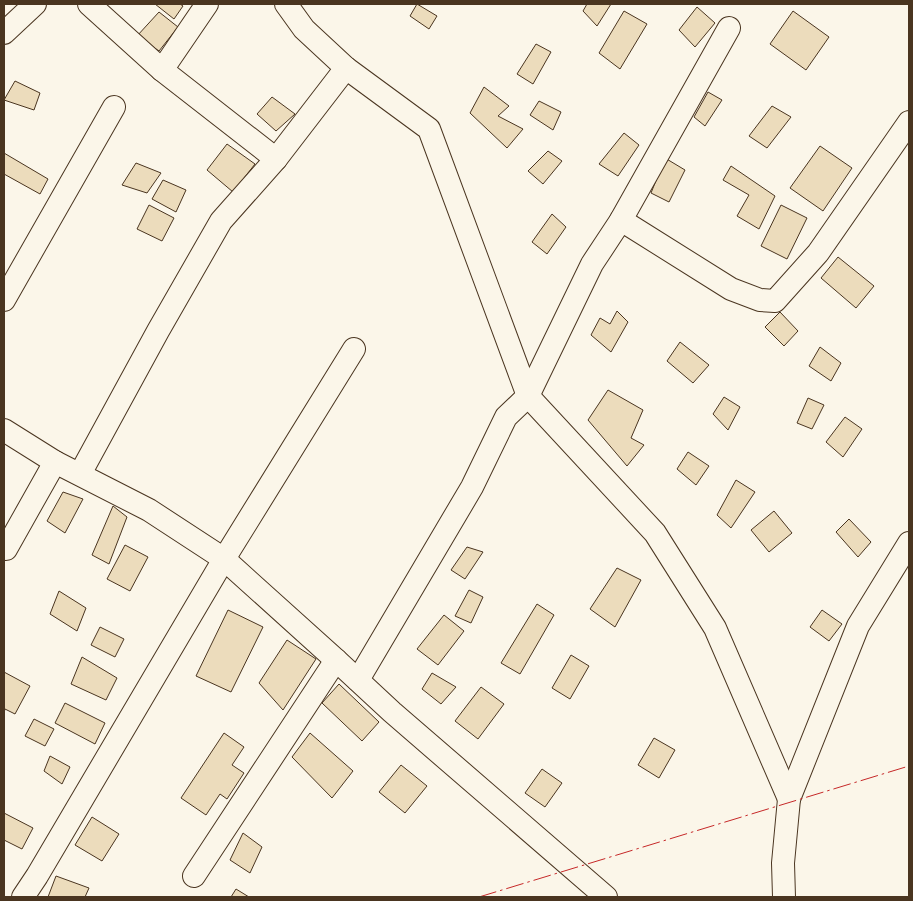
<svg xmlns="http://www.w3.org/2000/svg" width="913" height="901" font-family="Commissioner,sans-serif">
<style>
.building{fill:#ecdcbc;stroke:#4a3520}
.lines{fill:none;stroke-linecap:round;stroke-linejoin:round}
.minor-casing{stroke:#4a3520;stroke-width:24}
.minor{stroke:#fbf6e9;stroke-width:22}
.power{stroke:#c62828;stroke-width:1;stroke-dasharray:18 4 2.5 4;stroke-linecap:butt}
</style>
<rect width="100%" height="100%" fill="#fbf6e9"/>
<!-- building -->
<g class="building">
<polygon points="155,4 180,4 183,6 174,19"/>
<polygon points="417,4 437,16 429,29 410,16"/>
<polygon points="587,4 611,4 597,26 583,11"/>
<polygon points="697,7 715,23 695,47 679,30"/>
<polygon points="624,11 647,24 620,69 599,53"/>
<polygon points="793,11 829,37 806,70 770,44"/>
<polygon points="159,12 178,27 159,51 137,36"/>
<polygon points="536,44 551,52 533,84 517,74"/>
<polygon points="15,81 40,93 34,110 4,100"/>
<polygon points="484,87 509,106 498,116 523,129 507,148 470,113"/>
<polygon points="708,92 722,100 705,126 694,117"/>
<polygon points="272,97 295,114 276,131 257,114"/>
<polygon points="539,101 561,112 553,130 530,115"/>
<polygon points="772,106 791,117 767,148 749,136"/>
<polygon points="624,133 639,145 618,176 599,164"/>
<polygon points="227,144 255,164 233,192 207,170"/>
<polygon points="820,146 852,168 823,211 790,188"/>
<polygon points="548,151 562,161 543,184 528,171"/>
<polygon points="4,153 48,179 40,194 4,174"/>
<polygon points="665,158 685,170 669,202 651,193"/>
<polygon points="136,163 161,173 147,193 122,185"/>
<polygon points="731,166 775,196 759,229 737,216 749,195 723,180"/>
<polygon points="163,180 186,190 176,212 152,199"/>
<polygon points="149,205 174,218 162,241 137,229"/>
<polygon points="781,205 807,218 787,259 761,246"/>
<polygon points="552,214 566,227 547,254 532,242"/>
<polygon points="838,257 874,286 856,308 821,278"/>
<polygon points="617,311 628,322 611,352 591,335 600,318 610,324"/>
<polygon points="780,312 798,331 784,346 765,327"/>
<polygon points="680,342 709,365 693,383 667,361"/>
<polygon points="820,347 841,363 831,381 809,366"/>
<polygon points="608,390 643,410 631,438 644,445 627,466 588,420"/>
<polygon points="724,397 740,407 728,430 713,414"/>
<polygon points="808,398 824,405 812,429 797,423"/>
<polygon points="845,417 862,429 843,457 826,442"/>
<polygon points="688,452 709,466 696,485 677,469"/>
<polygon points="736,480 755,492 731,528 717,515"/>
<polygon points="63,492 83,499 65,533 47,521"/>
<polygon points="113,506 127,517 109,564 92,555"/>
<polygon points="774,511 792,533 769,552 751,530"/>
<polygon points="849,519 871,542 858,557 836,532"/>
<polygon points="125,545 148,557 130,591 107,579"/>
<polygon points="467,547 483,552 465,579 451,570"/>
<polygon points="617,568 641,580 615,627 590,609"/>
<polygon points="469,590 483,597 471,623 455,616"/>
<polygon points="59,591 86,608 77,631 50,614"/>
<polygon points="537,604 554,615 520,674 501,663"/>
<polygon points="228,610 263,627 231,692 196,676"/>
<polygon points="822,610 842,624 829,641 810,627"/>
<polygon points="444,615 464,631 438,665 417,649"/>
<polygon points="100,627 124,639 115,657 91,645"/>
<polygon points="287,640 316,659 283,710 259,683"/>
<polygon points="571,655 589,666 570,699 552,688"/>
<polygon points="82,657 117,678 106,700 71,684"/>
<polygon points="4,672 30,686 15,714 5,709 4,713"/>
<polygon points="432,673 456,687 441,704 422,689"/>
<polygon points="339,684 379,722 362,741 322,703"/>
<polygon points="481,687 504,704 478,739 455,721"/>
<polygon points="65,703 105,723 95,744 55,723"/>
<polygon points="34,719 54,729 45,746 25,736"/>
<polygon points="224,733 244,747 232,765 244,773 227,799 220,794 206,815 181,798"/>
<polygon points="310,733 353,771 332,798 292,757"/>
<polygon points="654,738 675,750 659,778 638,765"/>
<polygon points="50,756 70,767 62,784 44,771"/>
<polygon points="401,765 427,786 405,813 379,792"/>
<polygon points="542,769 562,783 545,807 525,793"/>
<polygon points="4,813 33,828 22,849 4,840"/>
<polygon points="92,817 119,834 102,861 75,845"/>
<polygon points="243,833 262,847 250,873 230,860"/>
<polygon points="56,876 89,888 85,897 48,897"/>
<polygon points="236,889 249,897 231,897"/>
</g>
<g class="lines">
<!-- minor casing -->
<g class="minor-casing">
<g id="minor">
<polyline points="89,4 162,70 276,159"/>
<polyline points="286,4 304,29 346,68 429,129 528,396 655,533 715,628 789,799"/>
<polyline points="4,33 35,4"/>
<polyline points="162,70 207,4"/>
<polyline points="621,220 731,289 760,300 775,301 818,253 909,122"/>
<polyline points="4,300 114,107"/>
<polyline points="4,430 55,462 149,510 224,559 336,660 392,712 606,897"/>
<polyline points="80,474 158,331 221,221 276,159 346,68"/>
<polyline points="6,549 55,462"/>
<polyline points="358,680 472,487 506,417 528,396 592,264 621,220 729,28"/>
<polyline points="194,876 336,660"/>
<polyline points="23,897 37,876 224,559 354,349"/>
<polyline points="784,897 783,863 789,799 858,626 909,543"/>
</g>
</g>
<!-- minor -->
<use href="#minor" class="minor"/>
<!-- power -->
<polyline class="power" points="479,897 909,766"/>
</g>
<!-- border -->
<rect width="913" height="901" fill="none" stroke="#4a3520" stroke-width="10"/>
</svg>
